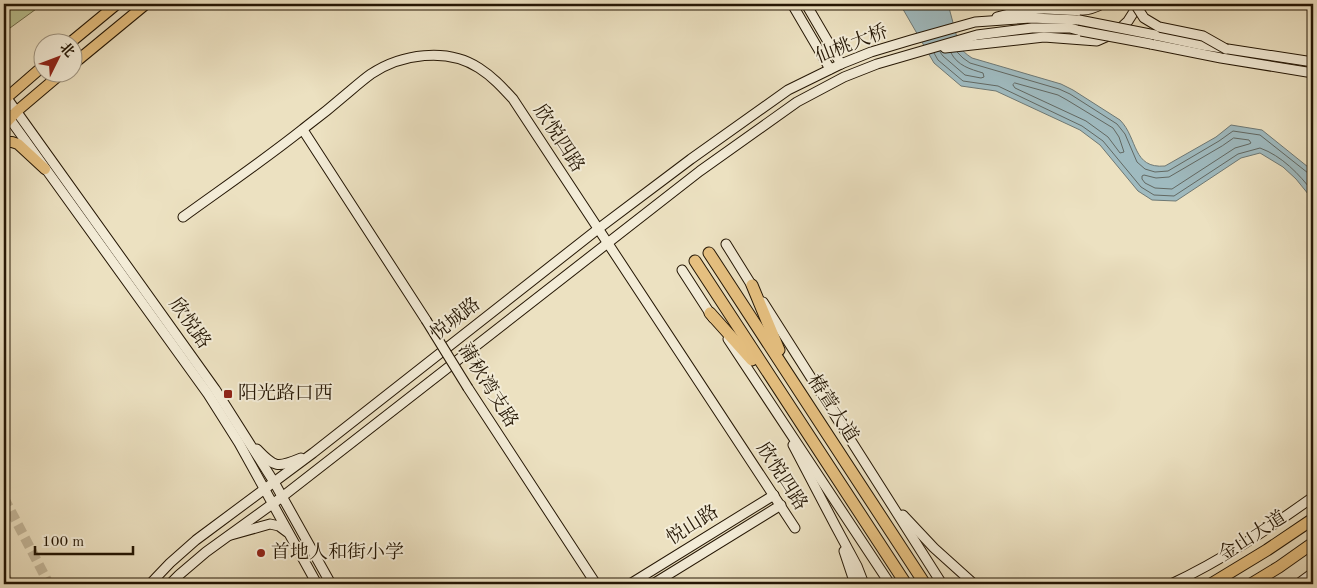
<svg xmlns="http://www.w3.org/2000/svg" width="1317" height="588" font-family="'Old Standard TT','Noto Serif SC',serif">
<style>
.green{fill:#bac291;stroke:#6f6c4a}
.water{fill:#9fbabf;stroke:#6e7874}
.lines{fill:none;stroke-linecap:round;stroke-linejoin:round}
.shore{stroke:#626862;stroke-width:1}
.primary-tunnel{stroke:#c4b89b;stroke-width:10;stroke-dasharray:10 5;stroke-linecap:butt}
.secondary-casing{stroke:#241604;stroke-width:11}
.primary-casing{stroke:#241604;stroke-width:12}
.highway-casing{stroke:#241604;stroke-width:13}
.secondary{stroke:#f3ecd7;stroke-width:9}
.primary{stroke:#e6c080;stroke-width:10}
.highway{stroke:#e6c080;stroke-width:11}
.secondary-bridge-casing{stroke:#241604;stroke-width:11;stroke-linecap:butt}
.secondary-bridge{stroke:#f3ecd7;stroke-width:9}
.poi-dot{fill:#8f2418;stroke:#f3ecd7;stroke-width:2}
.labels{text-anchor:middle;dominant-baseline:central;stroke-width:4;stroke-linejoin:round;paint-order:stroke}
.street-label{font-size:19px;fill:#241604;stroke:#f3ecd7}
.poi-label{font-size:19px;fill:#241604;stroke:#f3ecd7;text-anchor:start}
</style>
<rect width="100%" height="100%" fill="#ece1c1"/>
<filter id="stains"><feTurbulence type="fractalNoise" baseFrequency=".004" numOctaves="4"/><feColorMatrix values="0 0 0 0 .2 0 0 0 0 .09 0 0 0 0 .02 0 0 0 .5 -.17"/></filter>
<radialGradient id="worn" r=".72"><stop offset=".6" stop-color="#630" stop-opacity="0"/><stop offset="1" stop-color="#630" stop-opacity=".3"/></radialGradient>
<!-- green -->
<polygon class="green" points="4,4 43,4 10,28 4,19"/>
<!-- water -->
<path class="water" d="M 900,4 L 948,4 L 959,45 C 962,51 966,54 972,58 L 1061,84 L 1073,90 L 1120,120 C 1138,138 1132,169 1165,166 L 1216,137 L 1231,125 L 1262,130 L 1313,171 L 1313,200 L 1296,179 L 1283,167 L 1260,153 L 1241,158 L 1176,201 L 1152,200 L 1138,191 L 1100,145 L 1080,130 L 996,91 L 961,86 L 934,63 Z"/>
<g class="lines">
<!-- shore -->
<g class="shore">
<path d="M 940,52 L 943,56 L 965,75 L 981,78 L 984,77 L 983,73 C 970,69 958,66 951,53"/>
<polyline points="957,52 963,58 970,63 1059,89 1070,94 1117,124 1125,134 1137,162 1145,169 1155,172 1168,171 1219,141 1233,131 1260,135 1308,173 1313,174"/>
<path d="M 934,53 L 938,60 L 963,81 L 998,86 L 1082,126 L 1103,141 L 1141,187 L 1154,195 L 1174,196 L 1238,154 L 1260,148 C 1282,156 1299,174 1313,192"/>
<polygon points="1015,83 1058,95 1067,100 1113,128 1119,137 1124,152 1120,153 1108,137 1086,121 1015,88 1013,85"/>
<polygon points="1234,138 1249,140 1251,143 1249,144 1235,148 1172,189 1155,188 1145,183 1142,179 1142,176 1144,175 1156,178 1169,177 1222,146"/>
</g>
<!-- primary-tunnel -->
<g class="primary-tunnel">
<polyline points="4,498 49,584"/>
<polyline points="4,573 9,584"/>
</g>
<!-- secondary casing -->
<g class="secondary-casing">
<g id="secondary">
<polyline points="792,4 830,69"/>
<polyline points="806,4 841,64"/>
<path d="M 997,17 C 1012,13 1028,9 1044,9 C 1064,9 1083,15 1102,4"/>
<polyline points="1155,35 1202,45 1313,62"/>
<polyline points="1151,44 1221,58 1313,73"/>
<polyline points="945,48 1044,37 1097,41 1115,33 1128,21 1135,10 1136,4"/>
<polyline points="4,94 215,389 274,482 331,584"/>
<polyline points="4,111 208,394 239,443 317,584"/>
<polyline points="303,130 426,320"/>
<path d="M 183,217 C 223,188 264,160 303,129 C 319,117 335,104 350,91 C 357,85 364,79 371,74 C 401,54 447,47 479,68 C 493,77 502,87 513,99 L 795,528"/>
<polyline points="726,244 754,289"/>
<polyline points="682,270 713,318"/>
<polyline points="763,302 942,584"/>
<polyline points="728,339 890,584"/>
<polyline points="468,388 596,584"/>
<polyline points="793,445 836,527 857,566 864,584"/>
<path d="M 257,449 C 275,468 277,468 301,458"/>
<polyline points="903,515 934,548 974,584"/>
<polyline points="231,535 270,524 279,526 287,532"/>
<polyline points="844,551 855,584"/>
<polyline points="150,584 170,563 196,540 313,453 598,229 691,159 788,90 841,64 871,52 911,40 975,22 1031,18 1079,20"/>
<polyline points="170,584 179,575 206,552 282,497 700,171 797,102 844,77 877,64 977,35 1032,28 1070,28 1081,31"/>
<polyline points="630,584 774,495"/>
<polyline points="653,584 781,505"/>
<path d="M 1171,584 C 1221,561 1268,529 1313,497"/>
<polyline points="1298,584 1313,573"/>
</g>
</g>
<!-- primary casing -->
<g class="primary-casing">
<g id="primary">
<polyline points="71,42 117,4"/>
<polyline points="72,65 146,4"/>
<polyline points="4,100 42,67"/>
<polyline points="4,125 17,111 63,72"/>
<polyline points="4,142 12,142 18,144 45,169"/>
</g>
</g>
<!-- highway casing -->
<g class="highway-casing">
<g id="highway">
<polyline points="709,253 925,584"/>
<polyline points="695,261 906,584"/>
<polyline points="752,285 779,350"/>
<polyline points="710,313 752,360"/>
<polyline points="1211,584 1267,550 1313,519"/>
<polyline points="1251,584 1279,567 1313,543"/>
</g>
</g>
<!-- secondary -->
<use href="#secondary" class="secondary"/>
<!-- primary -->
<use href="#primary" class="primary"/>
<!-- highway -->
<use href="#highway" class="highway"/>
<!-- secondary-bridge casing -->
<g class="secondary-bridge-casing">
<g id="secondary-bridge">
<polyline points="1135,4 1144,18 1159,27 1203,36 1226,49"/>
<polyline points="1079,20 1155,35"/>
<polyline points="1081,31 1151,44"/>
<polyline points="426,320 468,388"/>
</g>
</g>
<!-- secondary-bridge -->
<use href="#secondary-bridge" class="secondary-bridge"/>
</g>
<!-- markers -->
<g class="poi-dot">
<rect x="223" y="389" width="10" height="10" rx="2.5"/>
<circle cx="261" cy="553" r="5"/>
</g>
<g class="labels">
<!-- street labels -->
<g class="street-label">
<text transform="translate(852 45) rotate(-21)">仙桃大桥</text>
<text transform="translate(558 139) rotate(57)">欣悦四路</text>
<text transform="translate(456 320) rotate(-38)">悦城路</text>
<text transform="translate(189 324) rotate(55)">欣悦路</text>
<text transform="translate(487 386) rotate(58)">蒲秋湾支路</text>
<text transform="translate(832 409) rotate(57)">椿萱大道</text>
<text transform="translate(781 477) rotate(57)">欣悦四路</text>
<text transform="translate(693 526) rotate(-32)">悦山路</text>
<text transform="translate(1253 537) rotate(-33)">金山大道</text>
</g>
<!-- poi labels -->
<g class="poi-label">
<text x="238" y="394">阳光路口西</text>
<text x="271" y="553">首地人和街小学</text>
</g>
</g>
<!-- margin -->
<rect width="1317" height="588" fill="none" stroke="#ece1c1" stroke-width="20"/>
<rect x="5" y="5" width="1307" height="578" fill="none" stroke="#241604" stroke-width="2.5"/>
<rect x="10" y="10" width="1297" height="568" fill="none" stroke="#241604"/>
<!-- north arrow -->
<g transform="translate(58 58) rotate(48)"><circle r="24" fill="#f3ecd7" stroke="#a09683"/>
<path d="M0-4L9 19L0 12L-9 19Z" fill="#8f2418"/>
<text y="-8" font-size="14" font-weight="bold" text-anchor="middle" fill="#241604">北</text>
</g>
<!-- scale -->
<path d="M35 546v8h98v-8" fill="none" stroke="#241604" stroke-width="2.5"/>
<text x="42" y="546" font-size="15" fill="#241604" stroke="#f3ecd7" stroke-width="4" paint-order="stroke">100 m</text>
<rect width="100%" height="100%" filter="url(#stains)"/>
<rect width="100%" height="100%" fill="url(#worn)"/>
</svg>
